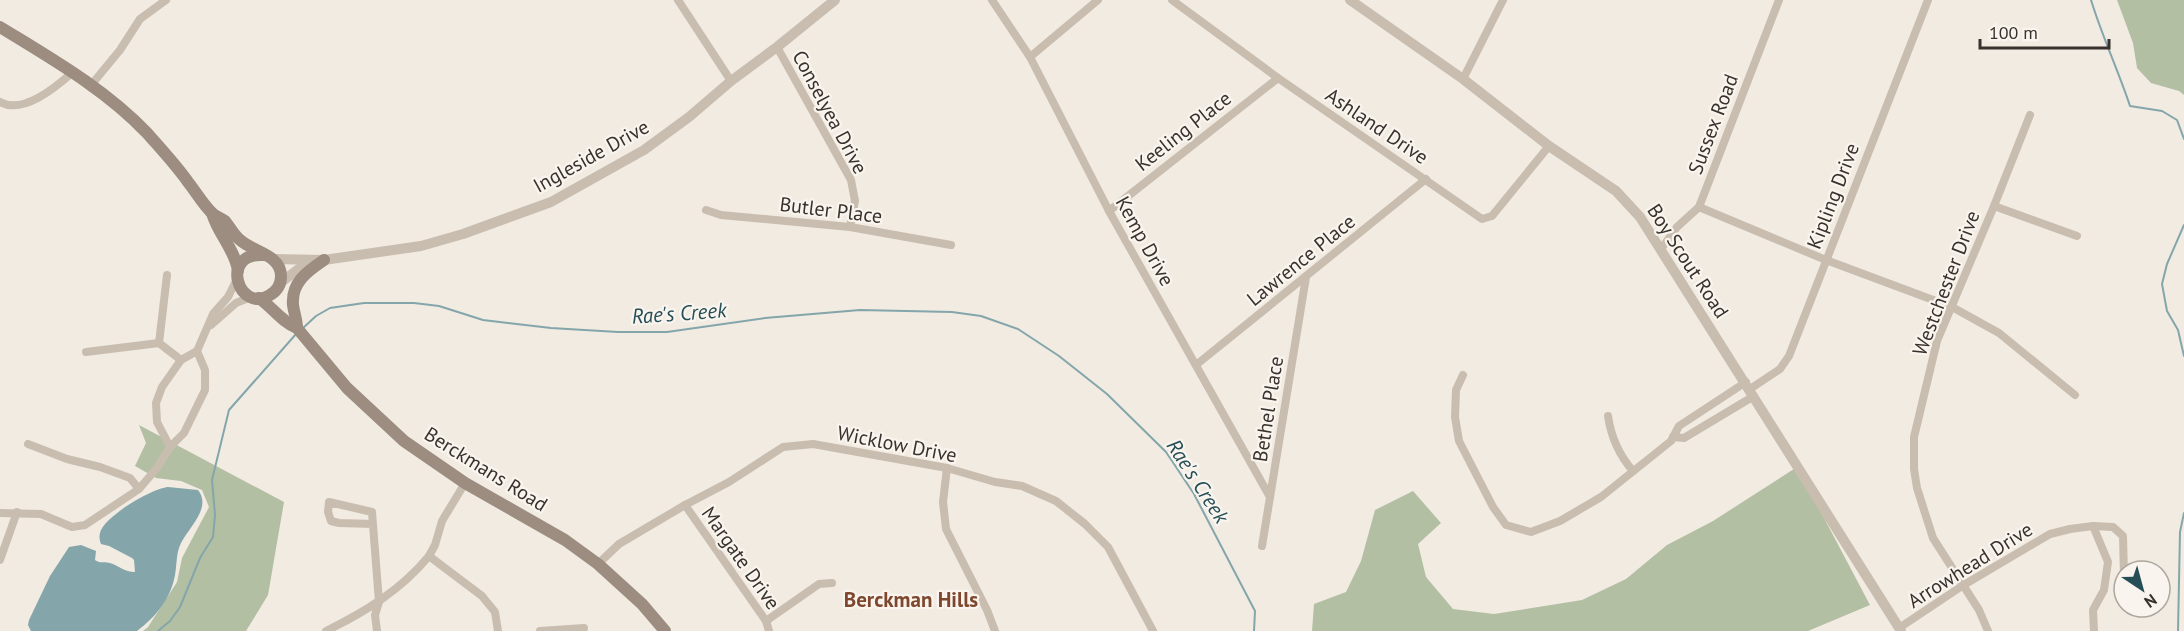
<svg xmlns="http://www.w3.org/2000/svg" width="2184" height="631" font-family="'PT Sans',sans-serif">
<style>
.green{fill:#b3bfa3}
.water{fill:#84a6ab}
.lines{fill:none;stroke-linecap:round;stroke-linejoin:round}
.stream{stroke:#84a6ab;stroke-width:2}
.minor{stroke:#c9bdaf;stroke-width:8}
.tertiary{stroke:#c9bdaf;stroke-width:10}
.secondary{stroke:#9c8d80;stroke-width:12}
.labels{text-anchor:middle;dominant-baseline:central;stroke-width:4.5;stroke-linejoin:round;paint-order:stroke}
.street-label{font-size:20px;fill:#38312c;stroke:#f9f5ee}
.water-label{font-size:21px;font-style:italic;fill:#264e56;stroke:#f9f5ee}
.neighbourhood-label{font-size:21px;font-weight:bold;fill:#7f482e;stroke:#f9f5ee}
</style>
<rect width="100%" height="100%" fill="#f1ebe2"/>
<!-- green -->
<g class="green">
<polygon points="2117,0 2184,0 2184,95 2179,91 2151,83 2137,68 2133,43"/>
<polygon points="139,425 284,502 268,595 246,631 143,631 148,627 177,582 182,558 209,507 202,490 181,481 156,478 135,466 146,443"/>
<polygon points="1797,467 1870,605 1808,631 1312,631 1314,604 1346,592 1361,561 1375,510 1413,491 1441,523 1418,544 1426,577 1453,609 1494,614 1582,600 1626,579 1667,545 1713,521"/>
</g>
<!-- water -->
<path class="water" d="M 168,487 L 198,490 C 212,508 189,527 181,543 C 176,553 177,564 175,575 C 171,598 156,617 137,631 L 31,631 L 28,625 L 29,620 L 50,576 L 69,547 L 81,545 L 96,551 L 95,560 C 101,564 103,561 110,563 C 120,566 124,572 135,572 L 134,560 L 132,558 L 109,546 L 101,544 C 99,539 99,535 101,530 C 109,514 151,489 168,487 Z"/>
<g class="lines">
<!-- stream -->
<g class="stream">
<path d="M 2091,0 C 2102,36 2118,70 2130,106 L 2162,111 L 2177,120 L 2184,139"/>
<polyline points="2184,225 2167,264 2162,284 2167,311 2178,330 2184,356"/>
<polyline points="303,328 316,316 330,308 364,303 414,303 439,306 483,320 551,328 618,332 667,332 765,318 860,310 952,312 981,316 1018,329 1059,356 1107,394 1166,452 1194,494 1255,611 1254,631"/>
<polyline points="158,631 170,621 180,607 200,558 213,537 215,515 212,480 229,410 296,334"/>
<polyline points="2178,631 2180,532 2184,513"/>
</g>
<!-- minor -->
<g class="minor">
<polyline points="678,0 731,81"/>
<polyline points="992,0 1030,57 1109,211 1270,497"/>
<polyline points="1172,0 1278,78 1482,219 1492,216 1549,146"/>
<polyline points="777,47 851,180 855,201 850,227"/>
<polyline points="1030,57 1098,0"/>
<polyline points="1463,79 1503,0"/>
<polyline points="92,84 120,50 140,19 166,0"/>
<path d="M 0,102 C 23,115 56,87 73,72"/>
<polyline points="1994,206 2077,236"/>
<polyline points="1699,207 1826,260 1952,307 1999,333 2075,395"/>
<polyline points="706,210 721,215 850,227 951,245"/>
<polyline points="1109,211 1278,78"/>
<polyline points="1661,249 1677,227 1699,207 1779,0"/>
<polyline points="167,275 159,343 181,360"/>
<polyline points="211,325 236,303 251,297"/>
<polyline points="197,351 213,314 228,297 237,279"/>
<polyline points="86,352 159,343"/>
<polyline points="1196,365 1426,179"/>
<polyline points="1463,375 1456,390 1455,417 1459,441 1493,507 1506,525 1531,532 1560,521 1601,497 1671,441 1679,426 1746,382"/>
<polyline points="1750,389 1780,369 1789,356 1928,0"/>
<path d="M 1608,416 C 1611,437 1619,455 1633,471"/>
<polyline points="1673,437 1684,438 1754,396"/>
<polyline points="28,444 67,459 100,467 130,478 139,489"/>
<polyline points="170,447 157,422 156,403 162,387 181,360 197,351"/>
<polyline points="947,468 943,502 946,529 987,610 995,631"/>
<polyline points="465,483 442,521 435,545 429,556 482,596 495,612 498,631"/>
<polyline points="685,505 766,621 769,631"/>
<polyline points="0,513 41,514 72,527 85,525 139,489 157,468 170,447 184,433 205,390 205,370 197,351"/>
<polyline points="373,524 339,523 331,521 328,512 329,502 372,512 379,602 375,615 377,631"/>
<polyline points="2093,526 2108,562 2104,590 2093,610 2094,631"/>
<polyline points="1262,546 1306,277"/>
<polyline points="0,560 17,512"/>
<polyline points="598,564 619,544 685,505 729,482 783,447 813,444 947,468 995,482 1022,486 1056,501 1085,524 1108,547 1153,631"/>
<polyline points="766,621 819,584 832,583"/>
<polyline points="1899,628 1962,586 2050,534 2070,529 2093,526 2113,527 2123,536 2124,576"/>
<path d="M 326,631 C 365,612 401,590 429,556"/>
<polyline points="540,631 584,628"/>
<polyline points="1988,631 1979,610 1933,538 1917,488 1914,469 1914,437 1937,341 1994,206 2030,115"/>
</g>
<!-- tertiary -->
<g class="tertiary">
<polyline points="1350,0 1463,79 1549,146 1616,191 1640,217 1901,631"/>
<polyline points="273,259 324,260 421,246 463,234 551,202 644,150 689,117 731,81 777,47 835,0"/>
<polyline points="280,283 300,268 313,264"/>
</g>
<!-- secondary -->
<g class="secondary">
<path d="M 0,27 C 52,59 105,89 147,133 C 161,149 176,165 188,182 C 196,192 204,206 213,214 C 217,217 221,218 225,221 C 230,227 233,234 239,239 C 252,252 281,254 281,276 C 281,284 277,291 270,295 C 239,315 218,252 264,255"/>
<path d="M 212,213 C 218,234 234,248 238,270"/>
<path d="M 259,298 C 272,307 283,323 297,328 L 347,388 L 404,441 L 465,483 L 565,540 L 598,564 L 642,604 L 665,631"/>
<path d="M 297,328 C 297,320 294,313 293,305 C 291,282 308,271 324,260"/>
</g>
</g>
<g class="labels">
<!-- street labels -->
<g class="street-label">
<text transform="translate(830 112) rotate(62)">Conselyea Drive</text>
<text transform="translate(1713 124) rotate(-69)">Sussex Road</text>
<text transform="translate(1377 126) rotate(34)">Ashland Drive</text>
<text transform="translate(1183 131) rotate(-38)">Keeling Place</text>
<text transform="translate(591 156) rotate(-29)">Ingleside Drive</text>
<text transform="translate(1833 196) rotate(-69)">Kipling Drive</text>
<text transform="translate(831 210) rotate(7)">Butler Place</text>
<text transform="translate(1145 241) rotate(61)">Kemp Drive</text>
<text transform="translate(1301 260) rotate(-39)">Lawrence Place</text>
<text transform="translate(1688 261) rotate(57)">Boy Scout Road</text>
<text transform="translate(1946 283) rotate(-69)">Westchester Drive</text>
<text transform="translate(1268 409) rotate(-81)">Bethel Place</text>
<text transform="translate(897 444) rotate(11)">Wicklow Drive</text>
<text transform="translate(486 469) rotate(32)">Berckmans Road</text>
<text transform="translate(741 558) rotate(55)">Margate Drive</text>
<text transform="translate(1970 565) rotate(-32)">Arrowhead Drive</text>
</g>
<!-- water labels -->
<g class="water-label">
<text transform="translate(679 313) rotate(-4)">Rae's Creek</text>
<text transform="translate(1198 481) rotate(57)">Rae's Creek</text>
</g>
<!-- neighbourhood labels -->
<g class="neighbourhood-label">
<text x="911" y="599">Berckman Hills</text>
</g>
</g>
<!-- north arrow -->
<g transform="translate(2142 589) rotate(144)"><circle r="28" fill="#f9f5ee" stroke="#aca7a0" stroke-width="1.5"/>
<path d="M0-4.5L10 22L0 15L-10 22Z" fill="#264e56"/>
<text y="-9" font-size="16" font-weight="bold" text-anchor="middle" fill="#38312c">N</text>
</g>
<!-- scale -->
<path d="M1980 39v9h129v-9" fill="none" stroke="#38312c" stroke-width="3"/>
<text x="1989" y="39" font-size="18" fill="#38312c" stroke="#f9f5ee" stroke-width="4.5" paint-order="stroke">100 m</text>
</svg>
